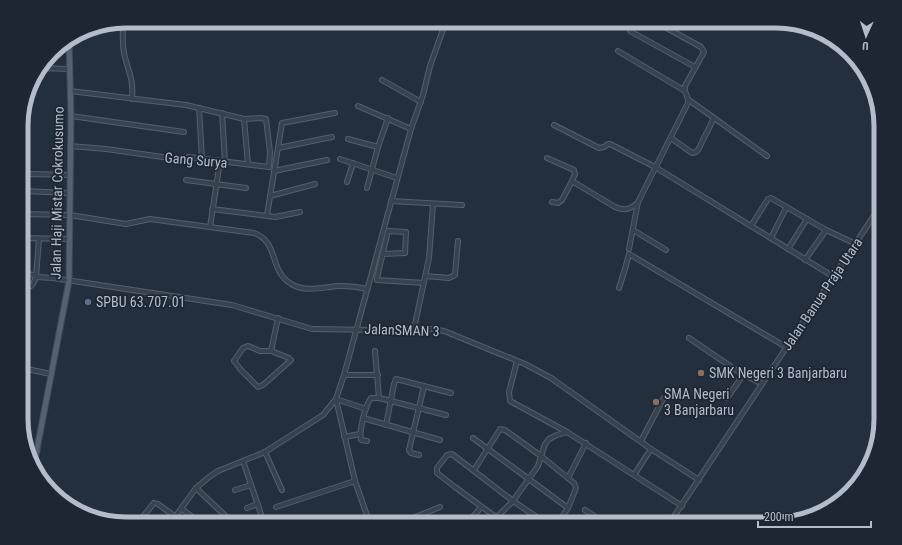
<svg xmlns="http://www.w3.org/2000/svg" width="902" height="545" font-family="'Roboto Condensed',sans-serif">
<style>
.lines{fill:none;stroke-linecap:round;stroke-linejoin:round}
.minor-casing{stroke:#565f6c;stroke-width:6}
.major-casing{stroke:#414a57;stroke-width:7}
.minor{stroke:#38414e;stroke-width:4}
.major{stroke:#56606e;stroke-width:5}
.service-dot{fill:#5c6f8a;stroke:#1d2633;stroke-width:1.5}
.education-dot{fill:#8d6e63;stroke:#1d2633;stroke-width:1.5}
.labels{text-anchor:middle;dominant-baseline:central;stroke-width:3.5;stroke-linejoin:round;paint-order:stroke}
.street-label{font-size:14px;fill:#b4bcc9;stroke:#1d2633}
.poi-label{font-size:14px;fill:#b4bcc9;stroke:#1d2633;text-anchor:start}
.rim{fill:none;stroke:#b4bcc9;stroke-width:5}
</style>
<rect width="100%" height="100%" fill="#242f3e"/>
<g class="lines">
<!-- minor casing -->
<g class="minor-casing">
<g id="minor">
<path d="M 123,22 C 123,33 122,43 124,53 C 128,72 134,78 132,99"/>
<polyline points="123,23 175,25 249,21"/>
<polyline points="630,31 695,67"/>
<polyline points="54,50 69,50"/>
<polyline points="618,51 685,91"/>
<polyline points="40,68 69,69"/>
<polyline points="382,80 421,102"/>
<polyline points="70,91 186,105 244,119 248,164"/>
<polyline points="689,100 767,156"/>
<polyline points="25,103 29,102 30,100 32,79"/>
<polyline points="358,106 411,129"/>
<polyline points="199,108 202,159"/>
<polyline points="222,113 225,162"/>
<polyline points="71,116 184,132"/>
<polyline points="554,125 599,148 604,147 608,144 610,144 655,167 834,277"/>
<polyline points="671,138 692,153 696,152 698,150 714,118"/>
<polyline points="348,139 378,147"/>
<polyline points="70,146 106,149 184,160 188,157 269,167 270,152 266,119 261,118 244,119"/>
<polyline points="278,148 332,137"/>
<path d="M 547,158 L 574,170 L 575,174 L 572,181 L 615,207 C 624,211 631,210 638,202 L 688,103 C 689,96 683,92 685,86 L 704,52 L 701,47 L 654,21"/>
<polyline points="340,159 397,178"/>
<polyline points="274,171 327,160"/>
<polyline points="29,174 70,175"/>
<polyline points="186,180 246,188"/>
<polyline points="347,182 353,163"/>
<polyline points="367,188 378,147 388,118"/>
<polyline points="22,191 70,193"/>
<polyline points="270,196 315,184"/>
<polyline points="391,201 462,205"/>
<polyline points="552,202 558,203 562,200 572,181"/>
<polyline points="212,209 275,217 300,212"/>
<path d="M 22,214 L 70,215 L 126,224 L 150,219 L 254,233 C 280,242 268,272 293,285 C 308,293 326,286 342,286 C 351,286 359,287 367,289"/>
<polyline points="267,215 282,123 335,113"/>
<polyline points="751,226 768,199 771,198 826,230 856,244"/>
<polyline points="210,227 220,161"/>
<polyline points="633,230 666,250"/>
<polyline points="22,238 70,239"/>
<polyline points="771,238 786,208"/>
<polyline points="629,249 638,202"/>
<polyline points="788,249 807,219"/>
<polyline points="383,254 405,253 406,232 388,231 377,278 377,280 424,283"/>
<polyline points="805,260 826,230"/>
<polyline points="22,274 36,275"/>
<polyline points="426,276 449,278 455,275 458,241"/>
<polyline points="36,277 39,239"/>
<polyline points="22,285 31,286 33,284 36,277 53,278 232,305 312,329 375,330 431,329 444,331 525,364 551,378 651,449 699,480"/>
<polyline points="619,288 625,269 629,254 786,347"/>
<polyline points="414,329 429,258 433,204"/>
<polyline points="689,338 736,370 762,384"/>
<polygon points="248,346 260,351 271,351 289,358 291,360 263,385 258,387 241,370 234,361 243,348"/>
<polyline points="271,351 278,318"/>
<polyline points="375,351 379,398"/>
<polyline points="517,361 509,392 510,401 567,432"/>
<polyline points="22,368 51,374"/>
<polyline points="344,375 378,375"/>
<polyline points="727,398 744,374"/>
<polyline points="336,399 355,481 370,524"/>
<polyline points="336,399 366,409"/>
<polyline points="363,418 440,440"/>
<polyline points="386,425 394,384 396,379 451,393"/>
<polyline points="344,437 360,434"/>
<polyline points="473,438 568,508"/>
<path d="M 367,441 L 361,440 C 359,430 365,406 371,398 L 379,398 L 446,415"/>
<polyline points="641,441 663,399"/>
<polyline points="265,452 282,490"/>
<polyline points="419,455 411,453 409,450 424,386"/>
<polyline points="243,461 263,520"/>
<polyline points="474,470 499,431 500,429 505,430 541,456 574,483 576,488 568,508 557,524"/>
<polyline points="634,475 651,449"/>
<polyline points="568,478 586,443"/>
<polyline points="196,488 234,524"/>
<polyline points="235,490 251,485"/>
<polyline points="158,504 176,517"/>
<polyline points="276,507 355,481"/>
<polyline points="247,508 258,504"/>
<polyline points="182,509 201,524"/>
<polyline points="585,510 606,524"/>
<polyline points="137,524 154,503"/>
<polyline points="170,524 196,488 209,477 218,471 265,452 323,415 336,399 344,375 411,129 423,95 430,66 446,21"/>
<polyline points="398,524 440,507"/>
<polyline points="467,524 481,507"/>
<polyline points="547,524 513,501 452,454 447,455 437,468 437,473 455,487 493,515 497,517 513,501 538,466 545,444 549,439 557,435 567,432 682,506"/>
<polyline points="669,524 881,205"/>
</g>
</g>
<!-- major casing -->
<g class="major-casing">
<g id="major">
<polyline points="26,444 37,451"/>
<polyline points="34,465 69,281 71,116 69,39"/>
</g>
</g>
<!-- minor -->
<use href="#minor" class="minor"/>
<!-- major -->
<use href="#major" class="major"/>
</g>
<!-- markers -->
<circle class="service-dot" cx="88" cy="302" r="4"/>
<g class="education-dot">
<circle cx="701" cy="373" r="4"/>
<circle cx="656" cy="402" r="4"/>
</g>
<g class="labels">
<!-- street labels -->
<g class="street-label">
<text transform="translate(196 160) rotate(5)">Gang Surya</text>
<text transform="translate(57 193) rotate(-89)">Jalan Haji Mistar Cokrokusumo</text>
<text transform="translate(822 294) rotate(-56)">Jalan Banua Praja Utara</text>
<text transform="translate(402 330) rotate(2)">JalanSMAN 3</text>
</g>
<!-- poi labels -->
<g class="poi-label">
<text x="96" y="302">SPBU 63.707.01</text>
<text x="709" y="373">SMK Negeri 3 Banjarbaru</text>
<text x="664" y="394">SMA Negeri<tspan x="664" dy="16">3 Banjarbaru</tspan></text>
</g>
</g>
<!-- crop -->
<path d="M0 0H902V545H0ZM126 28H776A98 98 0 0 1 874 126V419A98 98 0 0 1 776 517H126A98 98 0 0 1 28 419V126A98 98 0 0 1 126 28Z" fill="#1d2633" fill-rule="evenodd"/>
<path class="rim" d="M126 28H776A98 98 0 0 1 874 126V419A98 98 0 0 1 776 517H126A98 98 0 0 1 28 419V126A98 98 0 0 1 126 28Z"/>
<!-- north arrow -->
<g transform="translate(866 36) rotate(183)" stroke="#1d2633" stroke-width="3" paint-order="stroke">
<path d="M0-3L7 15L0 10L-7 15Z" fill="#b4bcc9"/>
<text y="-6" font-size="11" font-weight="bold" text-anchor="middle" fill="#b4bcc9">U</text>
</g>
<!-- scale -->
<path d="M758 521v6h113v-6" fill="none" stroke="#b4bcc9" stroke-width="2"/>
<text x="764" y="521" font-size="12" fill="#b4bcc9" stroke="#1d2633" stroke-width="3" paint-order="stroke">200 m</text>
</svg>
